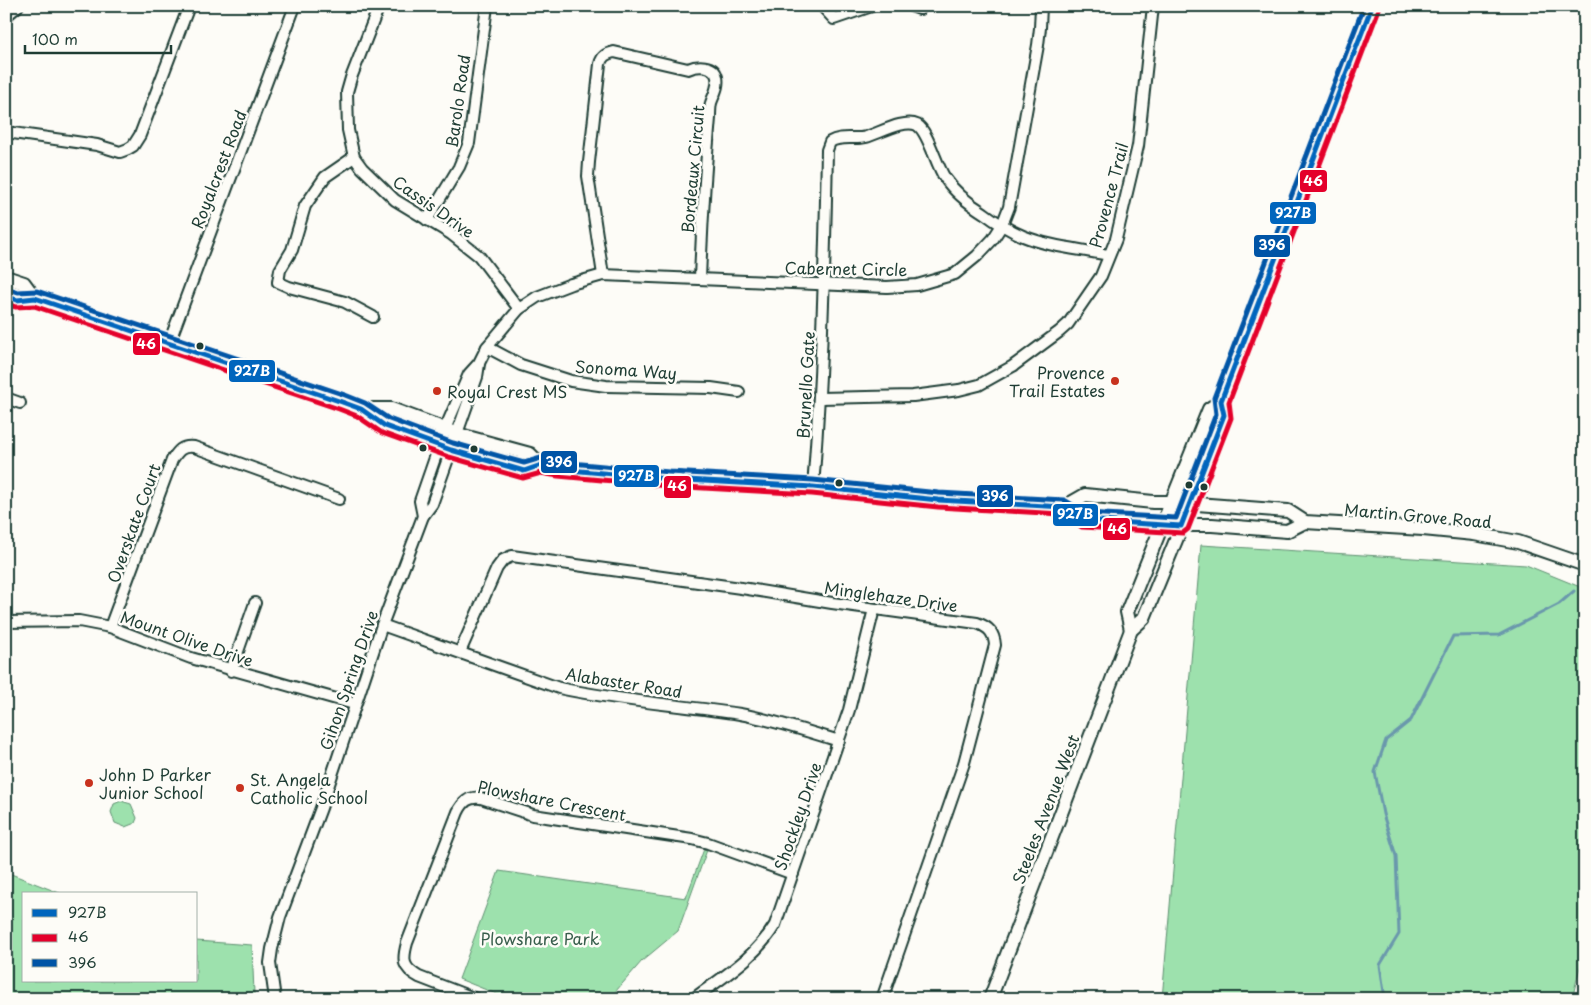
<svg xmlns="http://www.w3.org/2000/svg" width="1591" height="1005" font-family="'Playpen Sans',sans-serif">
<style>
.green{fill:#9de1ad;stroke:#5e8f70}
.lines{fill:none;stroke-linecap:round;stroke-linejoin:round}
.stream{stroke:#6a98ac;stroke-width:3}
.minor-casing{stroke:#1f3d34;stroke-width:14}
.major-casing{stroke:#1f3d34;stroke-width:16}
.minor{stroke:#fdfcf7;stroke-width:10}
.major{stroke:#fdfcf7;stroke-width:12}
.bus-1-casing{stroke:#fdfcf7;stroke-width:9}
.bus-2-casing{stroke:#fdfcf7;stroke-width:9}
.bus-3-casing{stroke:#fdfcf7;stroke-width:9}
.bus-1{stroke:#0065bd;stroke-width:5}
.bus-2{stroke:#e4002b;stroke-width:5}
.bus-3{stroke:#0054a6;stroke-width:5}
.bus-dot{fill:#1f3d34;stroke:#fdfcf7;stroke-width:2}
.poi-dot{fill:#c8321e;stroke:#fdfcf7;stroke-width:2}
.labels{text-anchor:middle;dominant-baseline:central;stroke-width:5;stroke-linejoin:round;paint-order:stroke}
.street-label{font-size:16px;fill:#1f3d34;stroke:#fdfcf7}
.poi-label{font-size:16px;fill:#1f3d34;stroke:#fdfcf7;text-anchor:start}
.park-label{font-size:16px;fill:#385e4c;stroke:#fdfcf7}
.line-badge{stroke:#fdfcf7;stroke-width:2}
.badge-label{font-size:14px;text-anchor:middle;font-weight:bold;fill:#fff}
</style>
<rect width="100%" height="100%" fill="#fdfcf7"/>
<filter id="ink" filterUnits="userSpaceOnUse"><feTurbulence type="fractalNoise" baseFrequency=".02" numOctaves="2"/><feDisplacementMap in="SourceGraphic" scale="10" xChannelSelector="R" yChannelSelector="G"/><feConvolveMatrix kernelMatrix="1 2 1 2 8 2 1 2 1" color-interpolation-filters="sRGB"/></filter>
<g filter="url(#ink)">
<!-- green -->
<g class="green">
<polygon points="1201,545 1526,565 1585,589 1585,947 1572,999 1162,999"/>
<polygon points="121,801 131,804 137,818 135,823 125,827 115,823 111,812 114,804"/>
<polygon points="704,849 707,850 678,931 642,961 609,999 509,999 459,979 499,871 686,898"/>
<polygon points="6,872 62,894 24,894 24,981 196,981 196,941 252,945 254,993 256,999 6,999"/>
</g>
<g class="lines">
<!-- stream -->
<polyline class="stream" points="1385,999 1380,965 1399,934 1396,856 1383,814 1375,772 1386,740 1411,720 1453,636 1499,635 1559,604 1574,591"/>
<!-- minor casing -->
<g class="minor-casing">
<g id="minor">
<polyline points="379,6 351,78 347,92 348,130 354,157 362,168 395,200 451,234 479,256 519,309"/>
<polyline points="822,6 834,19 872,6"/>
<polyline points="911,6 920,9"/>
<polyline points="6,16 18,6"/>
<polyline points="6,132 97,145 120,152 128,149 133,146 140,135 189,6"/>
<polyline points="354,157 325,177 305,206 292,250 280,270 278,282 289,287 345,302 373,317"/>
<polyline points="427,220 459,167 469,143 487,6"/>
<path d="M 603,275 L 588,176 L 589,162 L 600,64 C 602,56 606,54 614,52 L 688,69 C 697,65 714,64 717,77 C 719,87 714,94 711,103 C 710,108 710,113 710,118 C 705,172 702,225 700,279"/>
<polyline points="169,343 295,6"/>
<polyline points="487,347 521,365 571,381 606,386 711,388 739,392"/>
<polyline points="6,398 20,403"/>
<polyline points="820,398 913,396 959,390 979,385 1013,366 1059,332 1068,324 1101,276 1116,239 1138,146 1153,6"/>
<path d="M 813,487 C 822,375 825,263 827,150 L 830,142 C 841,135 854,140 866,137 C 880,133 904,119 917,125 C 928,131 936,165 945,178 C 955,193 968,203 984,213 C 996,222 1009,230 1023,236 C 1050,247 1080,249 1108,255"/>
<polyline points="423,516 420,501 445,429 469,374 479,363 487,347 519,309 537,297 571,284 603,275 887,287 917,285 955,274 977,256 993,239 1002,225 1009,207 1038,45 1040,28 1041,6"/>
<polyline points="6,622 79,621 110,627 191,658 354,704"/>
<path d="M 382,625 L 559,688 C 619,701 680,705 740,714 C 773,720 807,731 839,741"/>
<path d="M 110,627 L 172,460 C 178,451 182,445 194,447 L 339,499"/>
<path d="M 460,652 L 497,568 L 503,560 L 512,556 L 748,589 L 832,603 L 977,623 C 989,627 994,633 995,645 L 964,763 L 882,999"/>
<polyline points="231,671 255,603"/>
<polyline points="275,999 270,963 272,949 280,917 321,808 382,625 423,516 432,504 477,377 479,364"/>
<path d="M 476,999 L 419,977 C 403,968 402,961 407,943 L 458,812 C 463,802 469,796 481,798 L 533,815 L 692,839 L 708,843 L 793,874"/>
<path d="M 693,999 C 724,976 755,958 775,925 L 849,710 L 874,609"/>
</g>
</g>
<!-- major casing -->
<g class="major-casing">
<g id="major">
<polyline points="6,277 24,283 35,298"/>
<polyline points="6,296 17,300 35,298 342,402 361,409 385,426 451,450 524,471 541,465 559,469 668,479 813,487 938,500 1064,507 1083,520 1161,525 1212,525 1287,531 1305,522"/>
<polyline points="361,409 391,409 464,436 530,454 541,465"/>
<polyline points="1064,507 1085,495 1153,502 1171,502 1288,511 1305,522 1423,529 1474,534 1518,542 1585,565"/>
<polyline points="1131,630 1127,612 1209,409 1221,401"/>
<polyline points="990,999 1131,630 1144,618 1197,489 1224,415 1221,401 1244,338 1372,6"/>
</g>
</g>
<!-- minor -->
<use href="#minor" class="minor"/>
<!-- major -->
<use href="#major" class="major"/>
<!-- bus-1 casing -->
<g class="bus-1-casing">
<polyline id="bus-1" points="6,296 17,300 35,298 342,402 361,409 385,426 451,450 524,471 541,465 559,469 668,479 813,487 938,500 1064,507 1083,520 1181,526 1224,415 1221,401 1372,6"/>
</g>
<!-- bus-2 casing -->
<g class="bus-2-casing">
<polyline id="bus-2" points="6,304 16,307 34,306 339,409 357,416 382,433 449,457 523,478 541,473 558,476 668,486 812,494 938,507 1061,514 1082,527 1183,533 1188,529 1231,418 1229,402 1379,9"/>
</g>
<!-- bus-3 casing -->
<g class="bus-3-casing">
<polyline id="bus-3" points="9,289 18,292 37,291 345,395 365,403 389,419 453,443 524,463 541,458 560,462 669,472 813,480 939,493 1064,500 1086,513 1176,518 1216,414 1214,398 1364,6"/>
</g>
<!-- bus-1 -->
<use href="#bus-1" class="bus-1"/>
<!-- bus-2 -->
<use href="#bus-2" class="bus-2"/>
<!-- bus-3 -->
<use href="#bus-3" class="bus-3"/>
</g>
</g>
<!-- markers -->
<g class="bus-dot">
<circle cx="200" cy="346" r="4.5"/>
<circle cx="423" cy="448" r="4.5"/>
<circle cx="474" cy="449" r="4.5"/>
<circle cx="839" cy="483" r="4.5"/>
<circle cx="1189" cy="485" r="4.5"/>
<circle cx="1204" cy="487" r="4.5"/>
</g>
<g class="poi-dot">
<circle cx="1115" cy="381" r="5"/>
<circle cx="437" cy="391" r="5"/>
<circle cx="89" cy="783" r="5"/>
<circle cx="240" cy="788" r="5"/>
</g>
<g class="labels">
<!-- street labels -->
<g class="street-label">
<text transform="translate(457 101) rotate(-82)">Barolo Road</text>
<text transform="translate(218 169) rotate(-69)">Royalcrest Road</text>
<text transform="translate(692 169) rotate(-85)">Bordeaux Circuit</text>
<text transform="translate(1108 195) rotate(-75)">Provence Trail</text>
<text transform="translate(434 206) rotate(35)">Cassis Drive</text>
<text transform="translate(846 268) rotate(1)">Cabernet Circle</text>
<text transform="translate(626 369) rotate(4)">Sonoma Way</text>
<text transform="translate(805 385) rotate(-87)">Brunello Gate</text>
<text transform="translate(1418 515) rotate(5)">Martin Grove Road</text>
<text transform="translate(133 523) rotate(-70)">Overskate Court</text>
<text transform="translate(891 596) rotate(8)">Minglehaze Drive</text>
<text transform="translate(187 638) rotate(19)">Mount Olive Drive</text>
<text transform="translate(348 680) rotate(-71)">Gihon Spring Drive</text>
<text transform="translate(624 682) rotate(9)">Alabaster Road</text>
<text transform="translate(552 800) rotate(11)">Plowshare Crescent</text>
<text transform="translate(1045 809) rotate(-69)">Steeles Avenue West</text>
<text transform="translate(797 816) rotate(-71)">Shockley Drive</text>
</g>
<!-- poi labels -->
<g class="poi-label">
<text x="1105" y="372" text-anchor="end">Provence<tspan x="1105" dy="18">Trail Estates</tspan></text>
<text x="447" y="391">Royal Crest MS</text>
<text x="99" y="774">John D Parker<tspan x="99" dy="18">Junior School</tspan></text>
<text x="250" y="779">St. Angela<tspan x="250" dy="18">Catholic School</tspan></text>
</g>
<!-- park labels -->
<g class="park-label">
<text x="540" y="938">Plowshare Park</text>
</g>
</g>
<g class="line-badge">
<rect x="1299" y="169" width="29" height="24" rx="5" fill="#e4002b"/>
<rect x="1269" y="201" width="48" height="24" rx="5" fill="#0065bd"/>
<rect x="1253" y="234" width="38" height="24" rx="5" fill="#0054a6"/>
<rect x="132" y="332" width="29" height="24" rx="5" fill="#e4002b"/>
<rect x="228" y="359" width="48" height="24" rx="5" fill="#0065bd"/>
<rect x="540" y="450" width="38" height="24" rx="5" fill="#0054a6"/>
<rect x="613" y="464" width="47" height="24" rx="5" fill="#0065bd"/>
<rect x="663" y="475" width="29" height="24" rx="5" fill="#e4002b"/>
<rect x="976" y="484" width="38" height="24" rx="5" fill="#0054a6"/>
<rect x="1052" y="503" width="47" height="24" rx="5" fill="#0065bd"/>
<rect x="1102" y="517" width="29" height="24" rx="5" fill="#e4002b"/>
</g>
<g class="badge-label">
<text x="1313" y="186">46</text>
<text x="1293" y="218">927B</text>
<text x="1272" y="250">396</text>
<text x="146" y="349">46</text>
<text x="252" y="376">927B</text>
<text x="559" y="467">396</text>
<text x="636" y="481">927B</text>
<text x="677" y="491">46</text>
<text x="995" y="501">396</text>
<text x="1075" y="519">927B</text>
<text x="1117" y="534">46</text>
</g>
<!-- margin -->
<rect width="1591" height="1005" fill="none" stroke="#fdfcf7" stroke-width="25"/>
<rect x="12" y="12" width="1566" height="980" fill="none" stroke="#1f3d34" stroke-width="2" filter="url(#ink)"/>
<!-- legend -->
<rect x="22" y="892" width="175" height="90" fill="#fdfcf7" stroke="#a4b0a9"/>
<rect x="32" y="909" width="25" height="8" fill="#0065bd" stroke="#a4b0a9"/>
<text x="68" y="918" font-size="15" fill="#1f3d34">927B</text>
<rect x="32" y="934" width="25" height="8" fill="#e4002b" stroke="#a4b0a9"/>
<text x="68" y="942" font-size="15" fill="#1f3d34">46</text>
<rect x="32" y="959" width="25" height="8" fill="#0054a6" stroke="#a4b0a9"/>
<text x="68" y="968" font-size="15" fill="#1f3d34">396</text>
<!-- scale -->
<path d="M25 45v8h146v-8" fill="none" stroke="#1f3d34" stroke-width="2.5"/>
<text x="32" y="45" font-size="15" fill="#1f3d34" stroke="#fdfcf7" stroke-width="4" paint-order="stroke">100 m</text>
</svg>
